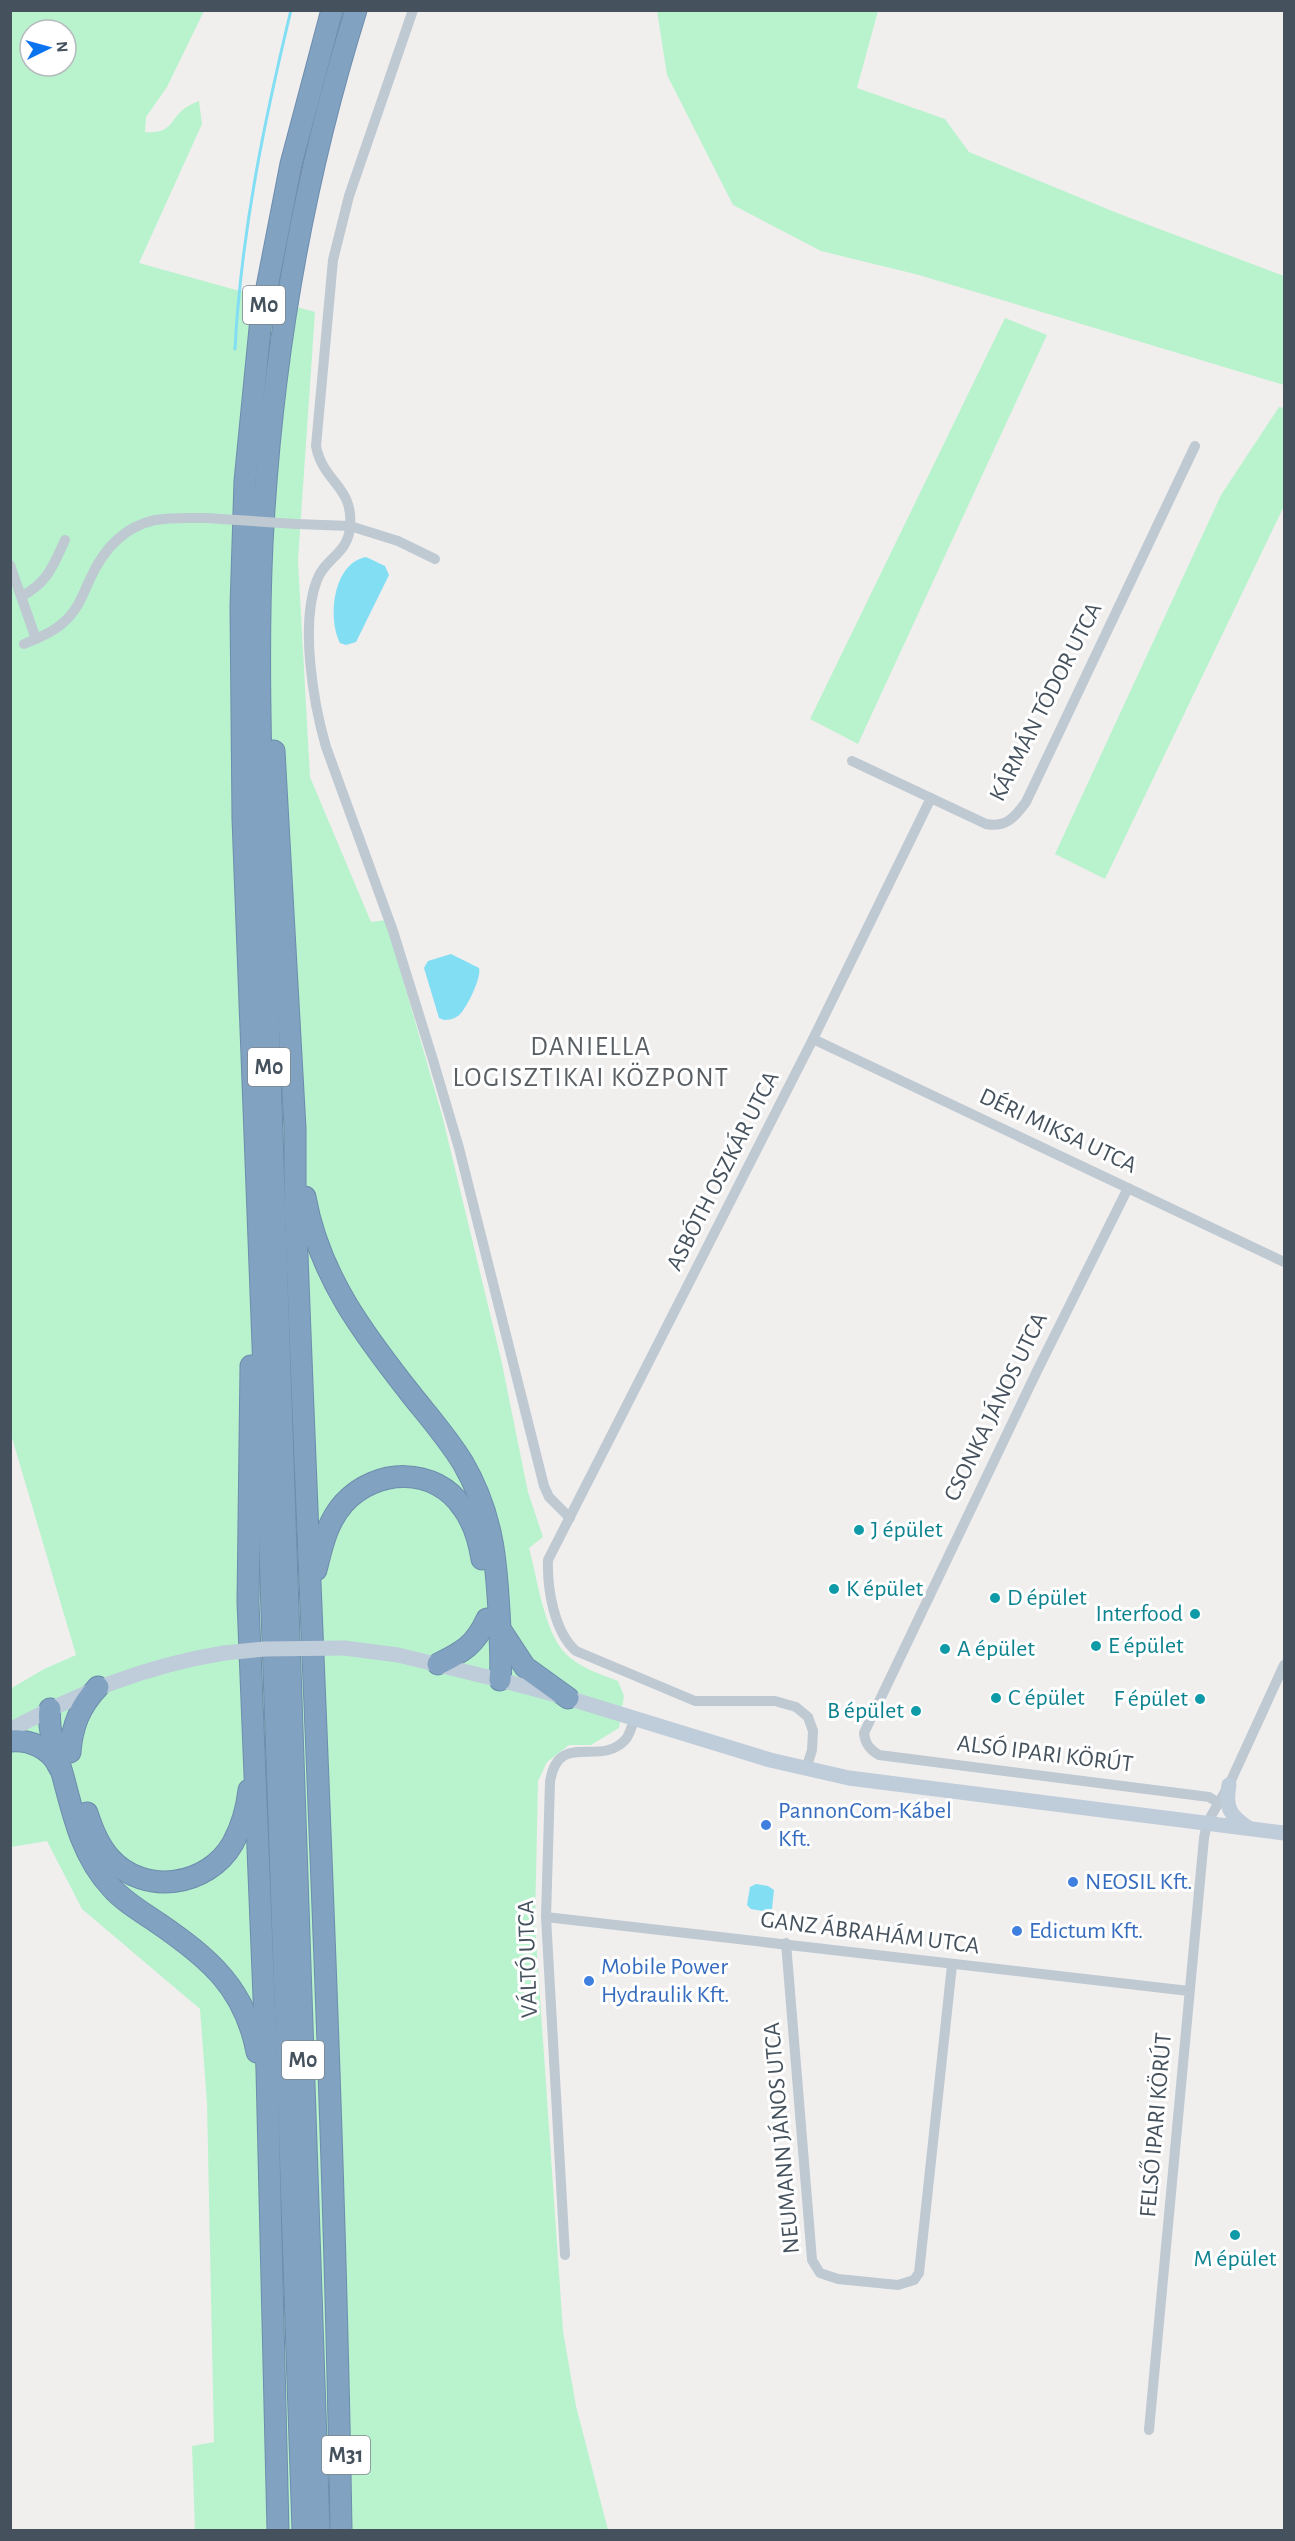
<svg xmlns="http://www.w3.org/2000/svg" width="1295" height="2541" font-family="'Alegreya Sans',sans-serif">
<style>
.green{fill:#b9f3ce;fill-rule:evenodd}
.water{fill:#82def3}
.lines{fill:none;stroke-linecap:round;stroke-linejoin:round}
.stream{stroke:#82def3;stroke-width:3}
.highway-casing{stroke:#6d8dad;stroke-width:23}
.street{stroke:#bec9d2;stroke-width:10}
.secondary{stroke:#bfccd9;stroke-width:15}
.highway{stroke:#82a2c1;stroke-width:21}
.street-bridge{stroke:#bec9d2;stroke-width:10}
.secondary-bridge{stroke:#bfccd9;stroke-width:15}
.culture-dot{fill:#0f9aa8;stroke:#fff;stroke-width:2}
.shop-dot{fill:#3f7fe0;stroke:#fff;stroke-width:2}
.labels{text-anchor:middle;dominant-baseline:central;stroke-width:6;stroke-linejoin:round;paint-order:stroke}
.shield{fill:#fff;stroke:#7d868e;stroke-width:1.5}
.shield-label{font-size:22px;font-weight:bold;fill:#45525d}
.street-label{font-size:24px;fill:#45525d;stroke:#fff}
.culture-label{font-size:24px;fill:#0d838f;stroke:#fff;text-anchor:start}
.shop-label{font-size:24px;fill:#366cbe;stroke:#fff;text-anchor:start}
.quarter-label{font-size:27px;letter-spacing:1.5px;fill:#5a5f64;stroke:#fff}
</style>
<rect width="100%" height="100%" fill="#f1eeee"/>
<!-- green -->
<g class="green">
<path d="M 11,11 L 204,11 L 167,87 L 146,117 L 145,132 C 173,134 169,120 185,108 C 189,105 194,103 199,101 L 202,124 L 139,263 L 315,312 L 298,560 L 310,777 L 371,922 L 386,920 L 442,1115 L 501,1359 L 528,1492 L 543,1537 L 529,1548 C 537,1577 544,1631 565,1653 C 578,1667 600,1674 618,1681 L 624,1696 L 619,1728 L 591,1745 L 569,1745 L 547,1762 L 538,1781 L 535,1924 L 563,2331 L 576,2406 L 608,2530 L 195,2530 L 192,2446 L 214,2442 L 207,2103 L 200,2009 L 82,1909 L 47,1841 L 11,1847 L 10,1689 L 44,1669 L 76,1655 L 10,1431 ZM 30,30 L 66,30 L 66,66 L 30,66 Z"/>
<polygon points="657,11 878,11 857,88 945,119 969,152 1117,213 1284,276 1284,385 919,275 821,251 733,205 667,75"/>
<polygon points="1005,318 1047,335 858,744 810,719"/>
<polygon points="1279,407 1284,408 1284,506 1105,879 1055,854 1221,495"/>
</g>
<!-- water -->
<g class="water">
<path d="M 366,557 L 385,566 L 389,575 L 356,642 L 346,645 L 340,643 C 327,618 333,563 366,557 Z"/>
<path d="M 451,954 L 479,968 C 482,977 466,1010 458,1016 C 453,1019 449,1020 444,1020 L 439,1018 L 424,968 L 428,961 Z"/>
<polygon points="756,1884 768,1886 774,1890 772,1909 768,1912 751,1909 747,1905 750,1887"/>
</g>
<g class="lines">
<!-- stream -->
<path class="stream" d="M 235,349 C 241,234 264,122 291,10"/>
<!-- highway casing -->
<g class="highway-casing">
<g id="highway">
<path d="M 274,751 L 295,1128 L 295,1200 C 311,1643 334,2087 341,2530"/>
<path d="M 305,1197 C 319,1276 365,1336 414,1398 C 431,1419 449,1440 463,1463 C 495,1518 497,1568 500,1630 C 500,1647 502,1663 500,1680"/>
<polyline points="251,1366 248,1602 267,2071 278,2530"/>
<path d="M 316,1570 C 322,1546 327,1522 344,1503 C 376,1468 435,1466 463,1508 C 474,1523 479,1540 482,1559"/>
<polyline points="502,1632 525,1667 568,1698"/>
<path d="M 438,1664 C 463,1652 475,1645 487,1619"/>
<path d="M 50,1709 C 47,1732 58,1757 64,1780 C 74,1818 83,1857 111,1887 C 124,1902 142,1912 158,1923 C 209,1958 245,1988 257,2052"/>
<path d="M 10,1741 C 29,1739 51,1748 59,1767"/>
<path d="M 70,1752 C 72,1726 80,1706 98,1687"/>
<path d="M 87,1813 C 92,1829 98,1845 110,1858 C 144,1896 208,1887 233,1843 C 242,1826 247,1808 249,1790"/>
<polyline points="303,2530 263,1345 243,819 241,606 245,481 261,318 291,164 332,10"/>
<path d="M 319,2530 L 263,866 C 261,759 257,651 262,544 C 271,364 302,183 356,10"/>
</g>
</g>
<!-- street -->
<g class="street">
<path d="M 413,10 L 349,196 L 333,260 L 316,446 C 323,483 354,486 350,527 C 348,554 325,558 317,580 C 300,624 313,702 326,747 L 393,931 L 433,1060 L 459,1148 L 544,1486 L 549,1497 L 570,1518"/>
<polyline points="296,524 350,526 398,541 435,559"/>
<polyline points="10,565 36,639"/>
<path d="M 22,596 C 48,582 53,566 65,540"/>
<path d="M 24,644 C 41,637 58,630 70,616 C 80,605 84,592 90,579 C 103,550 123,527 155,520 C 172,517 189,518 206,518"/>
<path d="M 852,761 L 986,824 C 1006,828 1015,817 1026,802 L 1195,446"/>
<polyline points="813,1039 1284,1262"/>
<path d="M 1128,1188 L 1037,1371 L 864,1733 C 865,1744 870,1750 879,1755 L 1209,1797 L 1219,1803"/>
<path d="M 806,1769 L 812,1750 L 813,1731 L 808,1717 L 796,1707 L 775,1701 L 695,1701 L 576,1651 C 554,1632 547,1588 548,1560 L 813,1039 L 931,798"/>
<polyline points="546,1917 1189,1991"/>
<polyline points="786,1943 812,2260 820,2273 838,2279 898,2285 914,2280 919,2273 952,1965"/>
<path d="M 565,2255 L 546,1917 L 550,1782 C 558,1729 600,1769 626,1739 C 630,1734 632,1725 635,1718"/>
<polyline points="1149,2430 1204,1838 1207,1823 1229,1785 1284,1665"/>
</g>
<!-- secondary -->
<g class="secondary">
<polyline points="344,1648 398,1655 500,1680 568,1698 770,1760 849,1778 1284,1833"/>
<path d="M 10,1730 C 81,1692 145,1666 224,1653"/>
<path d="M 1229,1785 C 1225,1806 1229,1815 1247,1827"/>
</g>
<!-- highway -->
<use href="#highway" class="highway"/>
<!-- street-bridge -->
<polyline class="street-bridge" points="206,518 296,524"/>
<!-- secondary-bridge -->
<polyline class="secondary-bridge" points="224,1653 265,1649 344,1648"/>
</g>
<!-- markers -->
<g class="culture-dot">
<circle cx="859" cy="1530" r="6"/>
<circle cx="834" cy="1589" r="6"/>
<circle cx="995" cy="1598" r="6"/>
<circle cx="1195" cy="1614" r="6"/>
<circle cx="1096" cy="1646" r="6"/>
<circle cx="945" cy="1649" r="6"/>
<circle cx="996" cy="1698" r="6"/>
<circle cx="1200" cy="1699" r="6"/>
<circle cx="916" cy="1711" r="6"/>
<circle cx="1235" cy="2235" r="6"/>
</g>
<g class="shop-dot">
<circle cx="766" cy="1825" r="6"/>
<circle cx="1073" cy="1882" r="6"/>
<circle cx="1017" cy="1931" r="6"/>
<circle cx="589" cy="1981" r="6"/>
</g>
<g class="labels">
<!-- shield labels -->
<g class="shield">
<rect x="243" y="286" width="42" height="38" rx="4.5"/>
<rect x="248" y="1048" width="42" height="38" rx="4.5"/>
<rect x="282" y="2041" width="42" height="38" rx="4.5"/>
<rect x="322" y="2436" width="48" height="38" rx="4.5"/>
</g>
<g class="shield-label">
<text x="264" y="305">M0</text>
<text x="269" y="1067">M0</text>
<text x="303" y="2060">M0</text>
<text x="346" y="2455">M31</text>
</g>
<!-- street labels -->
<g class="street-label">
<text transform="translate(1046 702) rotate(-63)">KÁRMÁN TÓDOR UTCA</text>
<text transform="translate(1058 1131) rotate(25)">DÉRI MIKSA UTCA</text>
<text transform="translate(723 1171) rotate(-63)">ASBÓTH OSZKÁR UTCA</text>
<text transform="translate(996 1407) rotate(-64)">CSONKA JÁNOS UTCA</text>
<text transform="translate(1045 1754) rotate(7)">ALSÓ IPARI KÖRÚT</text>
<text transform="translate(870 1933) rotate(7)">GANZ ÁBRAHÁM UTCA</text>
<text transform="translate(528 1959) rotate(-92)">VÁLTÓ UTCA</text>
<text transform="translate(1156 2125) rotate(-85)">FELSŐ IPARI KÖRÚT</text>
<text transform="translate(782 2138) rotate(-95)">NEUMANN JÁNOS UTCA</text>
</g>
<!-- culture labels -->
<g class="culture-label">
<text x="871" y="1530">J épület</text>
<text x="846" y="1589">K épület</text>
<text x="1007" y="1598">D épület</text>
<text x="1183" y="1614" text-anchor="end">Interfood</text>
<text x="1108" y="1646">E épület</text>
<text x="957" y="1649">A épület</text>
<text x="1008" y="1698">C épület</text>
<text x="1188" y="1699" text-anchor="end">F épület</text>
<text x="904" y="1711" text-anchor="end">B épület</text>
<text x="1235" y="2259" text-anchor="middle">M épület</text>
</g>
<!-- shop labels -->
<g class="shop-label">
<text x="778" y="1811">PannonCom-Kábel<tspan x="778" dy="28">Kft.</tspan></text>
<text x="1085" y="1882">NEOSIL Kft.</text>
<text x="1029" y="1931">Edictum Kft.</text>
<text x="601" y="1967">Mobile Power<tspan x="601" dy="28">Hydraulik Kft.</tspan></text>
</g>
<!-- quarter labels -->
<g class="quarter-label">
<text x="591" y="1046">DANIELLA<tspan x="591" dy="31">LOGISZTIKAI KÖZPONT</tspan></text>
</g>
</g>
<!-- border -->
<rect width="1295" height="2541" fill="none" stroke="#45525d" stroke-width="24"/>
<!-- north arrow -->
<g transform="translate(48 48) rotate(85)"><circle r="28" fill="#ffffff" stroke="#b5babe" stroke-width="1.5"/>
<path d="M0-4.5L10 22L0 15L-10 22Z" fill="#0a73ef"/>
<text y="-9" font-size="16" font-weight="bold" text-anchor="middle" fill="#45525d">N</text>
</g>
</svg>
